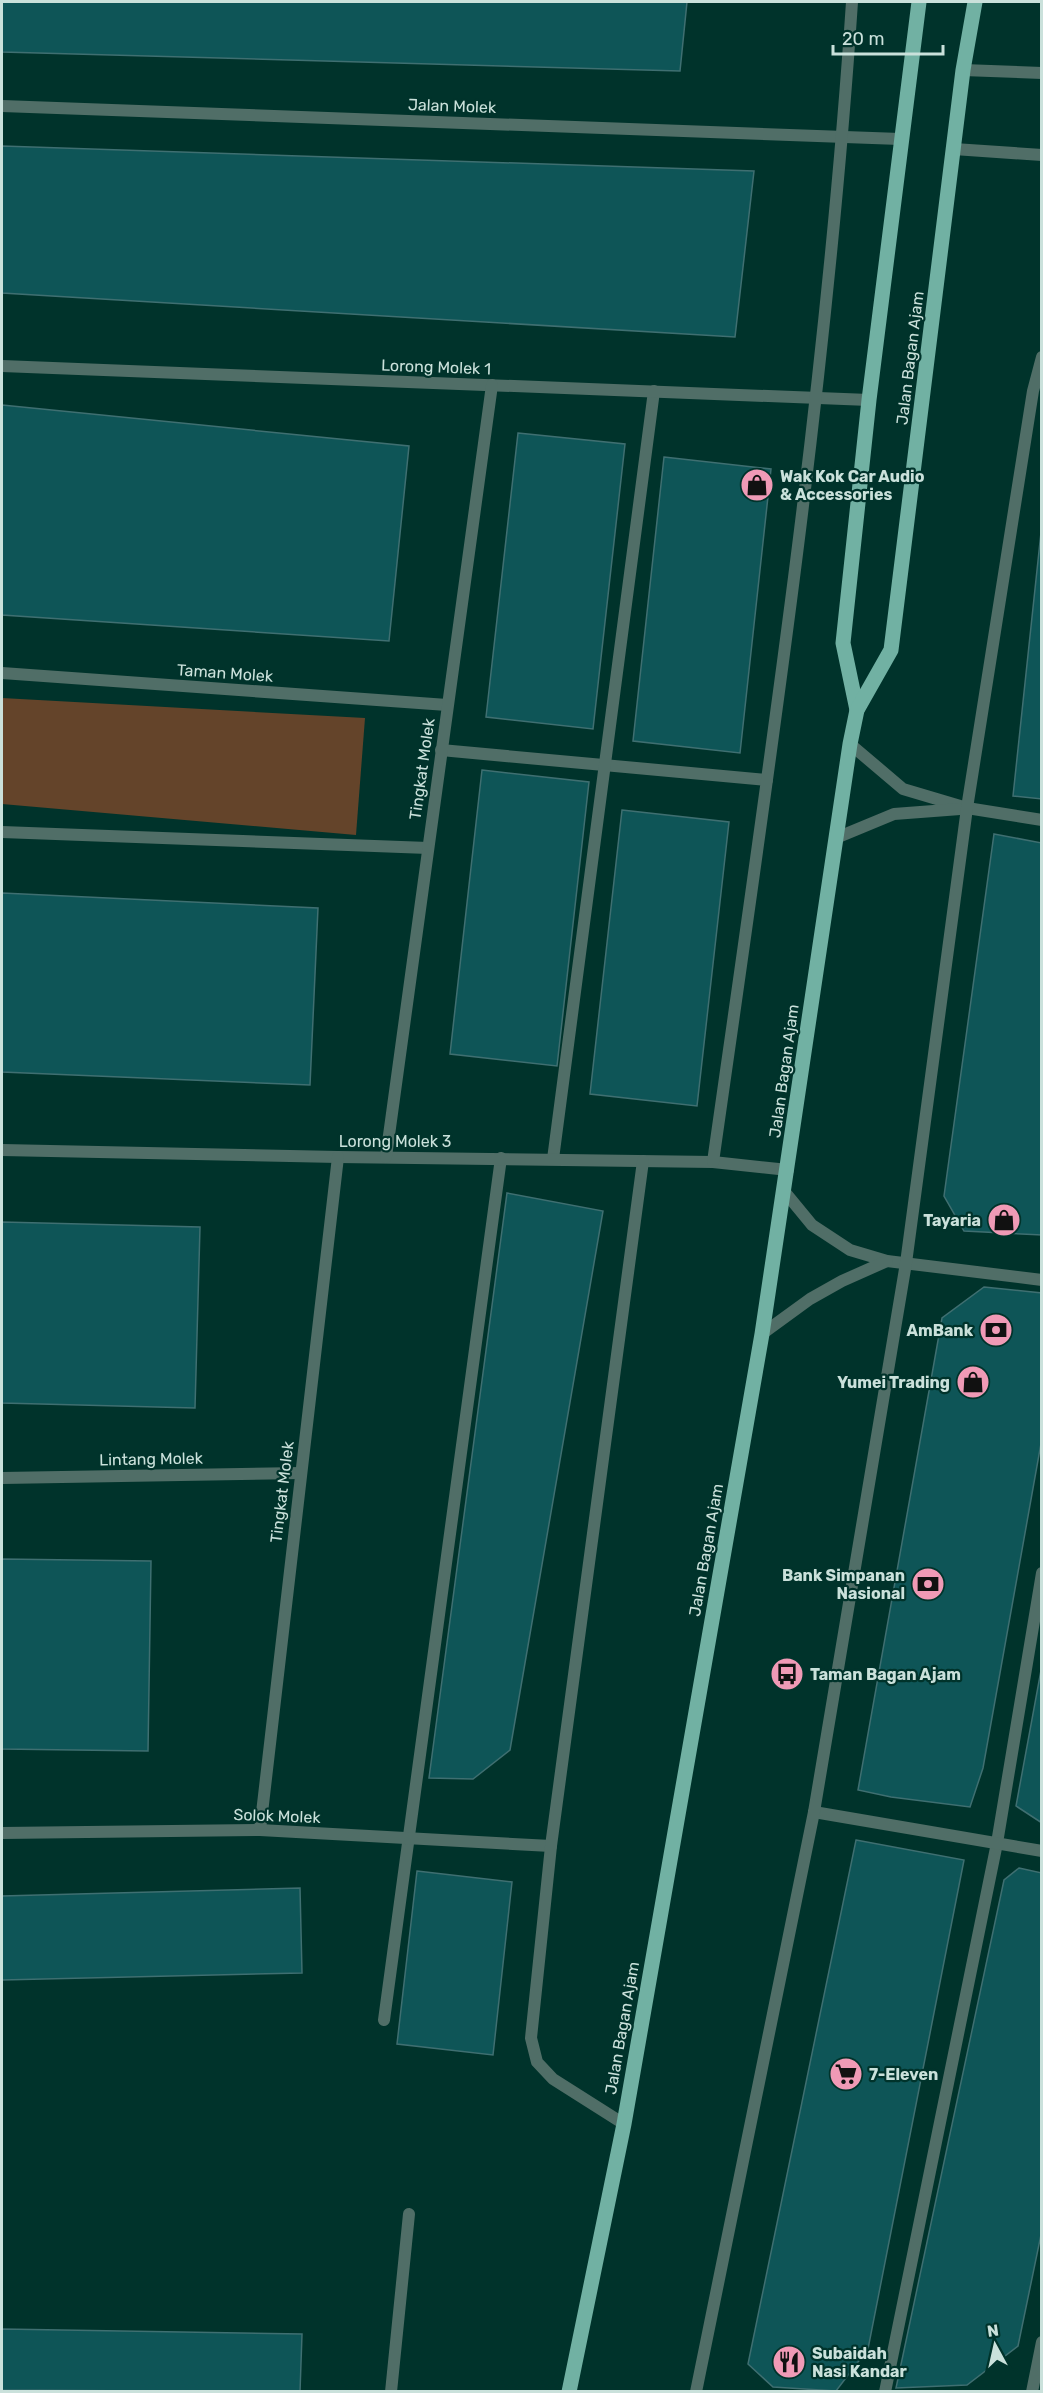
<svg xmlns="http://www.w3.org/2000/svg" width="1043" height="2393" font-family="Rubik,sans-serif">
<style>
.green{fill:#64442a}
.building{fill:#0e5557;stroke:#3f6f71;stroke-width:1.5}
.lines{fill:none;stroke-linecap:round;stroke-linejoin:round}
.service{stroke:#506e67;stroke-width:12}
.minor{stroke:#506e67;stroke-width:12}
.primary{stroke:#71b1a3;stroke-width:15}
.labels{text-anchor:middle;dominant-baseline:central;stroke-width:4.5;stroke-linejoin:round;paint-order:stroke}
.street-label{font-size:16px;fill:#cae1db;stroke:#00332b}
.poi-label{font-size:16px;font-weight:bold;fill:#cae1db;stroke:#00332b;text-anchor:start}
</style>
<rect width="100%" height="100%" fill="#00332b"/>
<!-- green -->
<polygon class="green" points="2,698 365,718 356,835 2,804"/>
<!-- building -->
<g class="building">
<polygon points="2,2 687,2 680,71 2,52"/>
<polygon points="2,146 754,171 735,337 2,293"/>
<polygon points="2,405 409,446 389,641 2,615"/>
<polygon points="518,433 625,444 593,729 486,717"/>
<polygon points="664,457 771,469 740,753 633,741"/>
<polygon points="1042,523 1042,799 1013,796"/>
<polygon points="482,770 589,782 557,1066 450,1054"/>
<polygon points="622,810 729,822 697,1106 590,1094"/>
<polygon points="994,834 1042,843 1042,1235 964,1231 944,1196"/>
<polygon points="2,893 318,908 310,1085 2,1072"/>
<polygon points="507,1193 603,1211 510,1750 473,1779 429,1778"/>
<polygon points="2,1222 200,1227 195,1408 2,1403"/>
<polygon points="984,1287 1042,1293 1042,1438 983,1768 970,1807 891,1797 858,1790 942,1318"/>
<polygon points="2,1559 151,1561 148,1751 2,1749"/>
<polygon points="1042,1665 1042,1823 1016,1806"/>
<polygon points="856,1840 964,1860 868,2349 836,2391 773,2387 748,2364"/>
<polygon points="1019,1868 1042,1873 1042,2230 1018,2346 967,2385 896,2388 1004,1880"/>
<polygon points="417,1871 512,1882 493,2055 397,2044"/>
<polygon points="300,1888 302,1973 2,1980 2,1896"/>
<polygon points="2,2329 302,2334 300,2392 2,2390"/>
</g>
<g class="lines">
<!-- service -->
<g class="service">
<polyline points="963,70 1042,73"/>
<polyline points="954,149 1042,155"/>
<polyline points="441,750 767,780"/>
<polyline points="967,808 1042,820"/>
<polyline points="553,1159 654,391"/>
<polyline points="384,2020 501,1158"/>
<polyline points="391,2392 409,2214"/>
<polyline points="885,2392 997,1843 1042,1573"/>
</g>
<!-- minor -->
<g class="minor">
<polyline points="2,106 900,139"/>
<polyline points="2,366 869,400"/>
<polyline points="2,673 447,705"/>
<polyline points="850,744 903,789 967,808"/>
<polyline points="2,832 428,848"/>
<polyline points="836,838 894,814 960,809"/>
<polyline points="2,1150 338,1157 713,1162 788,1170"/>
<polyline points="386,1157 492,385"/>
<path d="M 713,1162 C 768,775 826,391 852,2"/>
<polyline points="784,1191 812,1225 850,1250 887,1261 1042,1280"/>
<polyline points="762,1334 810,1299 842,1281 887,1261"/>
<polyline points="2,1478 301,1473"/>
<polyline points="814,1812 1042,1851"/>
<polyline points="260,1830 338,1157"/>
<polyline points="2,1833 260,1830 551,1846"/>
<polyline points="624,2124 553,2079 537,2062 531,2038 551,1846 643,1161"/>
<polyline points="696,2392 814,1812 906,1263 967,808 1033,391 1042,357"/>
<polyline points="1032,2392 1042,2342"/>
</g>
<!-- primary -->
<g class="primary">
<polyline points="857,710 843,643 869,400 919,2"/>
<polyline points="569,2392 624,2124 762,1334 850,744 857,710 891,650 963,70 975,2"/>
</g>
</g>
<!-- icons -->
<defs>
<g id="shop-disc" transform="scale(1.725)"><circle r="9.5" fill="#f09ab6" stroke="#00332b"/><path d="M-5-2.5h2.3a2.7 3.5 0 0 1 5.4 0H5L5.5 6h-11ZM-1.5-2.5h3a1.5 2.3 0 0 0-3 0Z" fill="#111"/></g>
<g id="bank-disc" transform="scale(1.725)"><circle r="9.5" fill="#f09ab6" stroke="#00332b"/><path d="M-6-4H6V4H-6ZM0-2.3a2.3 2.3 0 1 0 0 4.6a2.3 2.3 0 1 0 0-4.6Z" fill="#111"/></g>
<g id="bus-disc" transform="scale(1.725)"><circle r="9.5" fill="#f09ab6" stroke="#00332b"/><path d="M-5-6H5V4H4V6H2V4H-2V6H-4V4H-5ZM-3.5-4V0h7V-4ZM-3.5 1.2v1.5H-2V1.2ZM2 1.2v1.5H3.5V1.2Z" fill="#111"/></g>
<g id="supermarket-disc" transform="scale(1.725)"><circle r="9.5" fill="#f09ab6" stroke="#00332b"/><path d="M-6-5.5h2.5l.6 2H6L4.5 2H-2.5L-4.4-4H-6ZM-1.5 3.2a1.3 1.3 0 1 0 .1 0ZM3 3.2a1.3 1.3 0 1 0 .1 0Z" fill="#111"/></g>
<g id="restaurant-disc" transform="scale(1.725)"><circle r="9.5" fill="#f09ab6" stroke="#00332b"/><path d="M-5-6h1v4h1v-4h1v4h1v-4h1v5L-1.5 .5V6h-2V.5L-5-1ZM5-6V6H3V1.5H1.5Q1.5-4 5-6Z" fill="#111"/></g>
</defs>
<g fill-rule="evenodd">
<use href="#shop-disc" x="757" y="485"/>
<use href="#shop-disc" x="1004" y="1220"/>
<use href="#bank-disc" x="996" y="1330"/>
<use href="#shop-disc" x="973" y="1382"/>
<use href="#bank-disc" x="928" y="1584"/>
<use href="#bus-disc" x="787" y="1674"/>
<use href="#supermarket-disc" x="846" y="2074"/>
<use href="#restaurant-disc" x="789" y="2362"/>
</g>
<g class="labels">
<!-- street labels -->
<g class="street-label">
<text transform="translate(452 106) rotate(2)">Jalan Molek</text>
<text transform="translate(910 358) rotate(-83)">Jalan Bagan Ajam</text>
<text transform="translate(436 367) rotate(2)">Lorong Molek 1</text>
<text transform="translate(225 673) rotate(4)">Taman Molek</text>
<text transform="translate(422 769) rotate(-82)">Tingkat Molek</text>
<text transform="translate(784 1071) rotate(-82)">Jalan Bagan Ajam</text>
<text x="395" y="1141">Lorong Molek 3</text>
<text transform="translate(151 1459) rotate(-1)">Lintang Molek</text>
<text transform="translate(282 1492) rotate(-83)">Tingkat Molek</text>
<text transform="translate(706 1550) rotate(-80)">Jalan Bagan Ajam</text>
<text transform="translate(277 1816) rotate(2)">Solok Molek</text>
<text transform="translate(622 2028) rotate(-80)">Jalan Bagan Ajam</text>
</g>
<!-- poi labels -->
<g class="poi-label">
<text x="780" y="476">Wak Kok Car Audio<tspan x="780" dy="18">&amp; Accessories</tspan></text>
<text x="981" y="1220" text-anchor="end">Tayaria</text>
<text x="973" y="1330" text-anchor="end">AmBank</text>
<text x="950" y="1382" text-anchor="end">Yumei Trading</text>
<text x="905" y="1575" text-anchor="end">Bank Simpanan<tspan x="905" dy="18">Nasional</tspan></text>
<text x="810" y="1674">Taman Bagan Ajam</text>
<text x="869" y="2074">7-Eleven</text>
<text x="812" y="2353">Subaidah<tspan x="812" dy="18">Nasi Kandar</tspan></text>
</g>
</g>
<!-- border -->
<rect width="1043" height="2393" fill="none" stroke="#cae1db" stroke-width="6"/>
<!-- north arrow -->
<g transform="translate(995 2345) rotate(352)" stroke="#00332b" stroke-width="4.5" paint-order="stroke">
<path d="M0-4.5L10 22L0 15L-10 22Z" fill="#cae1db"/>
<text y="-9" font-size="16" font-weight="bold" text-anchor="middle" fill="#cae1db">N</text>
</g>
<!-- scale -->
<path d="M833 45v9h110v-9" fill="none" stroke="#cae1db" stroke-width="3"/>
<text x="842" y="45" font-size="18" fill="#cae1db" stroke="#00332b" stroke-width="4.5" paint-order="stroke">20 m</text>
</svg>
